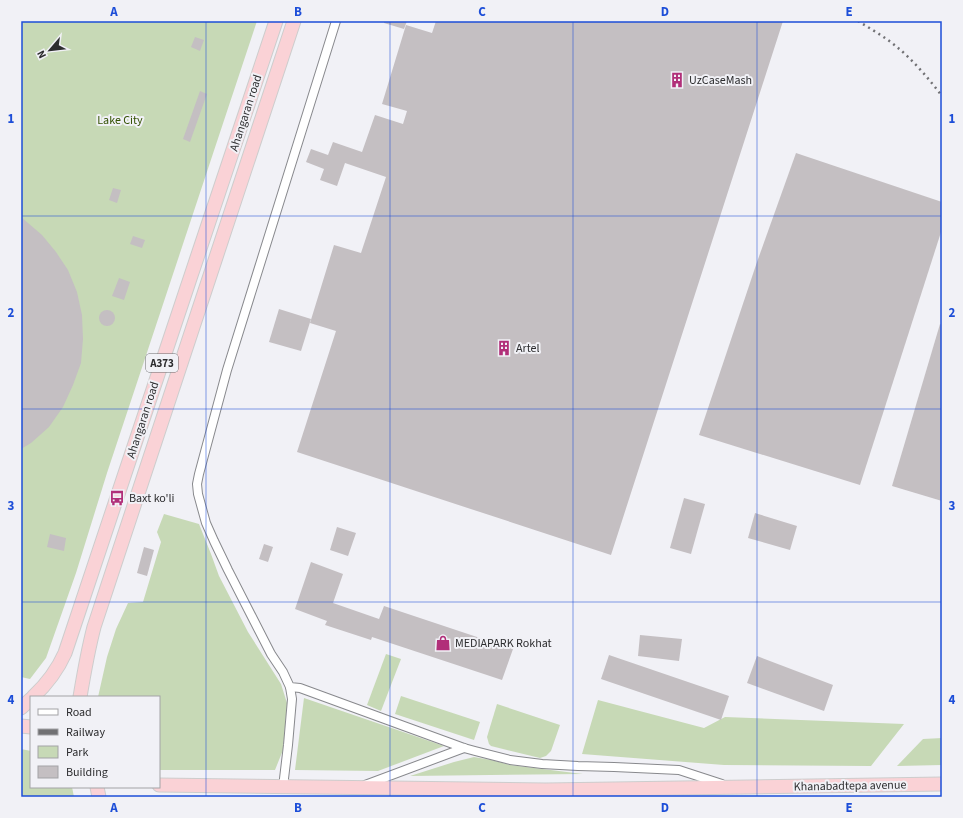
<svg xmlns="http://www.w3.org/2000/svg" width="963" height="818" font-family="'Source Sans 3',sans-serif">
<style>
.green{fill:#c7d9b6}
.building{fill:#c4bfc2}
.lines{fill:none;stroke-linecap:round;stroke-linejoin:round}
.minor-casing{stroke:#88898d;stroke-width:10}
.trunk-casing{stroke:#cdcdcd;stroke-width:15}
.minor{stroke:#fff;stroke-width:8}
.trunk{stroke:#fad2d6;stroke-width:13}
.rail{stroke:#717174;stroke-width:2.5;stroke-dasharray:2 4;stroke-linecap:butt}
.grid{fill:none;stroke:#1d4ed8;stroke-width:1;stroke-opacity:0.55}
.labels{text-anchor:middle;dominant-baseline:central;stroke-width:4;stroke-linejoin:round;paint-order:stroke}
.shield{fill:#f1f1f6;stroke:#68686b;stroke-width:1}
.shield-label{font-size:11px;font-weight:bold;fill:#2d2d2f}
.poi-label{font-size:12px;fill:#2d2d2f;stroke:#f1f1f6;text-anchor:start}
.street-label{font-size:12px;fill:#2d2d2f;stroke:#f1f1f6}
.park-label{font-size:12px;fill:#335102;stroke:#f1f1f6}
.neatline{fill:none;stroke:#1d4ed8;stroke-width:1.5}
.grid-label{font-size:13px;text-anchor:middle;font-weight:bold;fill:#1d4ed8}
</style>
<rect width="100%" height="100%" fill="#f1f1f6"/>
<!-- green -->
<g class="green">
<polygon points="21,21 257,21 107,473 76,573 46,658 30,679 21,677"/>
<polygon points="164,514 199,524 211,554 219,576 248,632 281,684 287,703 283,750 275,770 159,770 159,697 98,697 107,657 116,629 128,603 143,602 161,542 157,532"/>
<polygon points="386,654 401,659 381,711 367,705"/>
<polygon points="401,696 480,722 474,740 395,714"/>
<polygon points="304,698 444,746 378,771 295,770"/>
<polygon points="598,700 704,728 725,717 904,724 871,766 724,765 582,754"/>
<polygon points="497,704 560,725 551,751 546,756 540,758 491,746 489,744 487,737"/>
<polygon points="942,738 942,765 897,766 923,739"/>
<polygon points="21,749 31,751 31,787 72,787 74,797 21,797"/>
<polygon points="474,757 491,760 510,765 583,774 410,776 454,762"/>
</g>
<!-- building -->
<g class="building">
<polygon points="384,21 407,21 404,29 384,23"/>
<polygon points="436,21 783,21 611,555 297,452 336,331 310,323 334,245 361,253 386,177 345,163 337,186 320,180 324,169 306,162 311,149 328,155 333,142 362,152 375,115 403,124 407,111 382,104 406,25 432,33"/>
<polygon points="195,37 204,40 200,51 191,47"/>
<polygon points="200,91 207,94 190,142 183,139"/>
<polygon points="796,153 942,202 942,229 860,485 699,435 757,262"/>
<polygon points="113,188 121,190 117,203 109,200"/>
<polygon points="21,217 42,235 56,252 68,270 77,292 82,315 83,339 81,363 73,385 63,407 49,427 31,443 21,449"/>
<polygon points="133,236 145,240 142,248 130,244"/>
<polygon points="119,278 130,282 124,300 112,296"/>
<polygon points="279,309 311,319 301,351 269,342"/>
<circle cx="107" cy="318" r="8"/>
<polygon points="940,324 942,325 942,501 892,486"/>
<polygon points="684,498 705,504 691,554 670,548"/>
<polygon points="755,513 797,526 790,550 748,538"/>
<polygon points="337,527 356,533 348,556 330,550"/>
<polygon points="50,534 66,538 64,551 47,547"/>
<polygon points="264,544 273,547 268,562 259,559"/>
<polygon points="144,547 154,550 147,576 137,573"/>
<polygon points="311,562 343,574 333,603 379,619 384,606 513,649 502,680 372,637 371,640 325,625 327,621 295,609"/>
<polygon points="640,635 682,639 679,661 638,656"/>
<polygon points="609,655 729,696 721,720 601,679"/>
<polygon points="757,656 833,685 824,711 747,683"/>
</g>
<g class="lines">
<!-- minor casing -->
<g class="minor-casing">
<g id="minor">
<polyline points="336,21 227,370 199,474 197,484 198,494 206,523 214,541 228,570 271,654 283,672 290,687 300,688 464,748 475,751 510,760 542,764 578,766 614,767 679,770 722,784"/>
<polyline points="365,785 464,748"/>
<polyline points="283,787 288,745 292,699 290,687"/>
</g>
</g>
<!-- trunk casing -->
<g class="trunk-casing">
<g id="trunk">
<path d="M 33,697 C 48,683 57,671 65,653 L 276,21"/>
<path d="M 80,697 C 84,673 88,650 94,627 L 294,21"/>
<polyline points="21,708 31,699"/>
<polyline points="21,726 31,727"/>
<polyline points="159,785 546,790 942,784"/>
<polyline points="97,787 99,797"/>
</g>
</g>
<!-- minor -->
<use href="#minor" class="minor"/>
<!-- trunk -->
<use href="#trunk" class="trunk"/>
<!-- rail -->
<path class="rail" d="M 858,21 C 871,29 885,37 897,47 C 913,60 929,79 942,96"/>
</g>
<!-- grid -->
<path class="grid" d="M 206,21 L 206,797M 390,21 L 390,797M 573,21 L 573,797M 757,21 L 757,797M 21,216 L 942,216M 21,409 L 942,409M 21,602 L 942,602"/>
<!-- icons -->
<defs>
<g id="building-bare" transform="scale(1.2)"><path d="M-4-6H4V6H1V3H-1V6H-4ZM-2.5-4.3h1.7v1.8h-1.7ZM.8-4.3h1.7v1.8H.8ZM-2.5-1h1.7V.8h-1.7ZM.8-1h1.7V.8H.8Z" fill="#b12f79" stroke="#f1f1f6" stroke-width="2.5" paint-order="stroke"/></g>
<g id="bus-bare" transform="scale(1.2)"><path d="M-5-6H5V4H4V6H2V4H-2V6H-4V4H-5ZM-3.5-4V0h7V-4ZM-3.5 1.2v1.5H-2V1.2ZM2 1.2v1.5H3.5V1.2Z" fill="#b12f79" stroke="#f1f1f6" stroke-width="2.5" paint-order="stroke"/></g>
<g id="shop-bare" transform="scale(1.2)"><path d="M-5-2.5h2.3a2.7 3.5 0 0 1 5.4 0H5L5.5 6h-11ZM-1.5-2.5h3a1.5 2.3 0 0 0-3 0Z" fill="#b12f79" stroke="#f1f1f6" stroke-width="2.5" paint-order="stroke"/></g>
</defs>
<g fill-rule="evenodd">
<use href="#building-bare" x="677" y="80"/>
<use href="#building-bare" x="504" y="348"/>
<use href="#bus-bare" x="117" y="498"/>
<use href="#shop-bare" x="443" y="643"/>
</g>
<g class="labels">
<!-- shield labels -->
<rect class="shield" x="146" y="354" width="32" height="18" rx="3"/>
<g class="shield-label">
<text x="162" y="363">A373</text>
</g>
<!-- poi labels -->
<g class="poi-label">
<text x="689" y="80">UzCaseMash</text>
<text x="516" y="348">Artel</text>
<text x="129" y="498">Baxt ko'li</text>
<text x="455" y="643">MEDIAPARK Rokhat</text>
</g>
<!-- street labels -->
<g class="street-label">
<text transform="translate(246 113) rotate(-72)">Ahangaran road</text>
<text transform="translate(143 420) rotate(-72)">Ahangaran road</text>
<text transform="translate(850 786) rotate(-1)">Khanabadtepa avenue</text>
</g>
<!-- park labels -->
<g class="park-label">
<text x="120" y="120">Lake City</text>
</g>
</g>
<!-- border -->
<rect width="963" height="818" fill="none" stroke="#f1f1f6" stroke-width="44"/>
<!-- legend -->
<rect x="30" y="696" width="130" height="92" fill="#f1f1f6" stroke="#a3a3a6"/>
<rect x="38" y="709" width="20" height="6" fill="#ffffff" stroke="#a3a3a6"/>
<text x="66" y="716" font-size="12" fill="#2d2d2f">Road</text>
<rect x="38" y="729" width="20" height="6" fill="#717174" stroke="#a3a3a6"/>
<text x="66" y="736" font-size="12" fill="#2d2d2f">Railway</text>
<rect x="38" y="746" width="20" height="12" fill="#c7d9b6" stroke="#a3a3a6"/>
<text x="66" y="756" font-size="12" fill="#2d2d2f">Park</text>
<rect x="38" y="766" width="20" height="12" fill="#c4bfc2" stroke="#a3a3a6"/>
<text x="66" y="776" font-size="12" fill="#2d2d2f">Building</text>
<!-- north arrow -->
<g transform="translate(50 50) rotate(242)" stroke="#f1f1f6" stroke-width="3" paint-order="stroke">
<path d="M0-3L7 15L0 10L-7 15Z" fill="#2d2d2f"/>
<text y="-6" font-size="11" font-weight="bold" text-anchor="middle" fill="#2d2d2f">N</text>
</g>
<rect x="22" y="22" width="919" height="774" class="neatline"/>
<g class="grid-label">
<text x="114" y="16">A</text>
<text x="298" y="16">B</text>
<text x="482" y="16">C</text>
<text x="665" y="16">D</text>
<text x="849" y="16">E</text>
<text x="11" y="123">1</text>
<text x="952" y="123">1</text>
<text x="11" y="317">2</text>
<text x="952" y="317">2</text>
<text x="11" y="510">3</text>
<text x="952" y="510">3</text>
<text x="11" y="704">4</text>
<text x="952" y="704">4</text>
<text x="114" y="812">A</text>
<text x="298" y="812">B</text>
<text x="482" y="812">C</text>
<text x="665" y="812">D</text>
<text x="849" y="812">E</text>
</g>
</svg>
